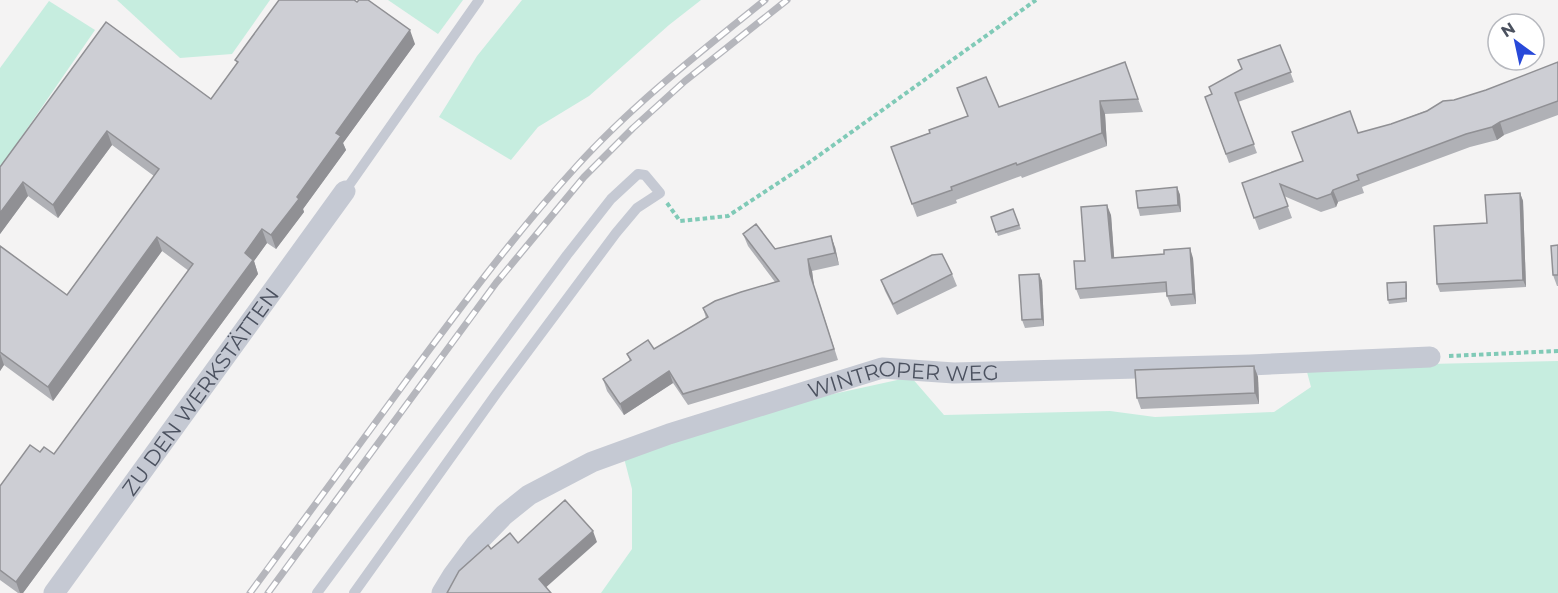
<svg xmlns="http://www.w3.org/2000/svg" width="1558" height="593" font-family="Montserrat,sans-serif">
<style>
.green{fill:#c6eddf}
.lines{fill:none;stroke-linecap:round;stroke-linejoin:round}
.path{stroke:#80cab7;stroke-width:4;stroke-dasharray:4.5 3;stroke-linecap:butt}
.lane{stroke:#c5c9d3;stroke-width:10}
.street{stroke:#c5c9d3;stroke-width:21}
.rail-casing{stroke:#b5b6bc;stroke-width:7}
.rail{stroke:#fff;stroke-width:4.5;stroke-dasharray:14;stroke-linecap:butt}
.wall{fill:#b0b1b6}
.shaded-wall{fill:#909094}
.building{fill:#cdced4;stroke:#909094;stroke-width:1.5}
.labels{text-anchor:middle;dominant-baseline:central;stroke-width:4.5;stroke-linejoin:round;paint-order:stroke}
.street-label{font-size:21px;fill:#4b515f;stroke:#fff}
</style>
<rect width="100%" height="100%" fill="#f4f3f3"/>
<!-- green -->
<g class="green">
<polygon points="117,0 270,0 232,54 180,58"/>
<polygon points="388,0 463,0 438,34"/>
<polygon points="522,0 701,0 669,25 589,96 538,127 511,160 439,117 477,56"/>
<polygon points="49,1 95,30 0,168 0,68"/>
<polygon points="1558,361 1558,593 601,593 632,549 632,489 624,458 783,405 911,377 944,415 1110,411 1155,417 1274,412 1311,387 1307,372 1386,365"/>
</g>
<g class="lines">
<!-- path -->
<g class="path">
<polyline points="667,203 680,221 728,216 807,164 1036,0"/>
<polyline points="1449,356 1558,351"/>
</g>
<!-- lane -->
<g class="lane">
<polyline points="345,191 479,0"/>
<polyline points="317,593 567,255 611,199 638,174 645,175 660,193 637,208 616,233 496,394 354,593"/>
</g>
<!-- street -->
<g class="street">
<path id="s1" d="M 54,593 L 345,191"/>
<path id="s2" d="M 442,593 L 453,575 L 476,544 L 504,515 L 529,495 L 592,462 L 669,434 L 882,368 L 954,373 L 1250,365 L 1430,357"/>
</g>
<!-- rail casing -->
<g class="rail-casing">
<g id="rail">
<path d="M 250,593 C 302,522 354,452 406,381 C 460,308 514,235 575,168 C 632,105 699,53 765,0"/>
<polyline points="268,593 496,283 584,177 633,128 685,81 787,0"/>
</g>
</g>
<!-- rail -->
<use href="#rail" class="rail"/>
</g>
<!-- wall -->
<g class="wall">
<polygon points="106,22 211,99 237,63 235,60 415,44 343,143 346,150 303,209 304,212 276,249 267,243 254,261 258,274 23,593 18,593 0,580 0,486 40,452 54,454 189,271 162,251 53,401 4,365 0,371 0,246 67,295 154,176 112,145 58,218 28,196 0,234 0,167"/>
<polygon points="1280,45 1294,82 1238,102 1257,153 1229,163 1205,97 1212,94 1242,69"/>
<polygon points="1558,62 1558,115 1504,135 1497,140 1470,147 1362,187 1364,193 1338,202 1336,207 1321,212 1284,196 1292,218 1259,230 1242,183 1303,161 1358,133 1391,124 1454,100 1486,90"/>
<polygon points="1138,99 1143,112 1105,114 1107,146 1022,178 1021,176 956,200 957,203 917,217 891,147 999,107"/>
<polygon points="1177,187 1180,195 1181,212 1140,216 1138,208"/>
<polygon points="1520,193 1523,201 1526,287 1440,292 1437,284 1487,223"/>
<polygon points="1013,209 1021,229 998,236 991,217"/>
<polygon points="1111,215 1114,258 1193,258 1196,304 1171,306 1167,296 1167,292 1080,299 1076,289 1085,261"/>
<polygon points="743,234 775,249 835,247 839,265 812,271 814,286 838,360 688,405 673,383 624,415 607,391 603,379 630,361 627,354 654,349 706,318 703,308 775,282 748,246"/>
<polygon points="1558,245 1558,286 1557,286 1553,275"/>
<polygon points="952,274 957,286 897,315 885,291 881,280"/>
<polygon points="1039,274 1042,281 1044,326 1025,328 1022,320"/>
<polygon points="1406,282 1407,286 1407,302 1389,304 1388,300"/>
<polygon points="1254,366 1258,377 1259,404 1141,409 1137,398"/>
</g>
<!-- shaded-wall -->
<g class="shaded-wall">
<polygon points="410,30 415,44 343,143 346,150 303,209 304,212 276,249 271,235 297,197 336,133"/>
<polygon points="1100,101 1105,114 1107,146 1102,133"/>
<polygon points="1500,122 1504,135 1497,140 1492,127"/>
<polygon points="107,131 112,145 58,218 53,205"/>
<polygon points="23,182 28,196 0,234 0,213"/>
<polygon points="1177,187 1180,195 1181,212 1178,205"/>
<polygon points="1333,190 1338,202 1336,207 1331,194"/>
<polygon points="1520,193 1523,201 1526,287 1523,280"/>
<polygon points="1107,205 1111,215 1115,268 1112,258"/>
<polygon points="262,229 267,243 254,261 258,274 23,593 20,593 16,582 245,253"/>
<polygon points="831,236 835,247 839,265 835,253"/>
<polygon points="157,237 162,251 53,401 48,387"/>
<polygon points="1190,248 1193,258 1196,304 1193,294"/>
<polygon points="808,259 812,271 814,286 838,360 810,274"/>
<polygon points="1039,274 1042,281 1044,326 1042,319"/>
<polygon points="1406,282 1407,286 1407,302 1406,298"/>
<polygon points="0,353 4,365 0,371"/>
<polygon points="1254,366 1258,377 1259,404 1255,393"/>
<polygon points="669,371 673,383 624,415 620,404"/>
<polygon points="593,531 597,542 543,590 539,579"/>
</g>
<!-- building -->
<g class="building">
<polygon points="279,0 354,0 357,2 359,0 368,0 410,30 336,133 341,136 297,197 299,199 271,235 262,229 245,253 253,260 16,582 0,570 0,486 30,445 40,452 44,447 54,454 193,264 157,237 48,387 0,352 0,246 67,295 159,169 107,131 53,205 23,182 0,213 0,167 106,22 211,99 238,62 235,60"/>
<polygon points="1280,45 1291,72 1235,93 1254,144 1226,154 1205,97 1212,94 1209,87 1242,69 1238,60"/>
<polygon points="1125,62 1138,99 1100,101 1102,133 1017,165 1016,163 951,187 952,190 912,204 891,147 930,133 929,130 968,116 957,88 986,77 999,107"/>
<polygon points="1558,62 1558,101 1500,122 1492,127 1466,134 1357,175 1359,180 1333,190 1331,194 1317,199 1280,184 1288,206 1254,218 1242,183 1303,161 1292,132 1350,111 1358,133 1391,124 1427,111 1443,101 1454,100 1486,90"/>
<polygon points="1177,187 1178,205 1138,208 1136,191"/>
<polygon points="1520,193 1523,280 1437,284 1434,226 1487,223 1485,195"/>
<polygon points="1107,205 1112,258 1164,254 1164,250 1190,248 1193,294 1167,296 1166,282 1076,289 1074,261 1085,261 1081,207"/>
<polygon points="1013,209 1019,225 996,232 991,217"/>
<polygon points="756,224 775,249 831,236 835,253 808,259 810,274 834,349 683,394 669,371 620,404 603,379 631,360 627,354 648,340 654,349 708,317 703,308 715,301 741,292 779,281 743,234"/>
<polygon points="1558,245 1558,275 1553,275 1551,246"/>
<polygon points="942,254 952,274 893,304 881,280 932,255"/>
<polygon points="1039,274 1042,319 1022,320 1019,275"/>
<polygon points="1406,282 1406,298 1388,300 1387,283"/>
<polygon points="1254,366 1255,393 1137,398 1135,370"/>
<polygon points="565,500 593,531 539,579 551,593 447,593 459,571 488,545 491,549 510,533 518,543"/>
</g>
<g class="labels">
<!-- street labels -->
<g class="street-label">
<text stroke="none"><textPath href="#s2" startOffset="528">WINTROPER WEG</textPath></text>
<text stroke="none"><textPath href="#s1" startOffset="249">ZU DEN WERKSTÄTTEN</textPath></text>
</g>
</g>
<!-- north arrow -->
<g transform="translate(1516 42) rotate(327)"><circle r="28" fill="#ffffff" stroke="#b7b9bf" stroke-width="1.5"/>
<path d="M0-4.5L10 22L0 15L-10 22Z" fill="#2849d9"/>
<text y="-9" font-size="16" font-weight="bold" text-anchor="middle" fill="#4b515f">N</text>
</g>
</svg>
